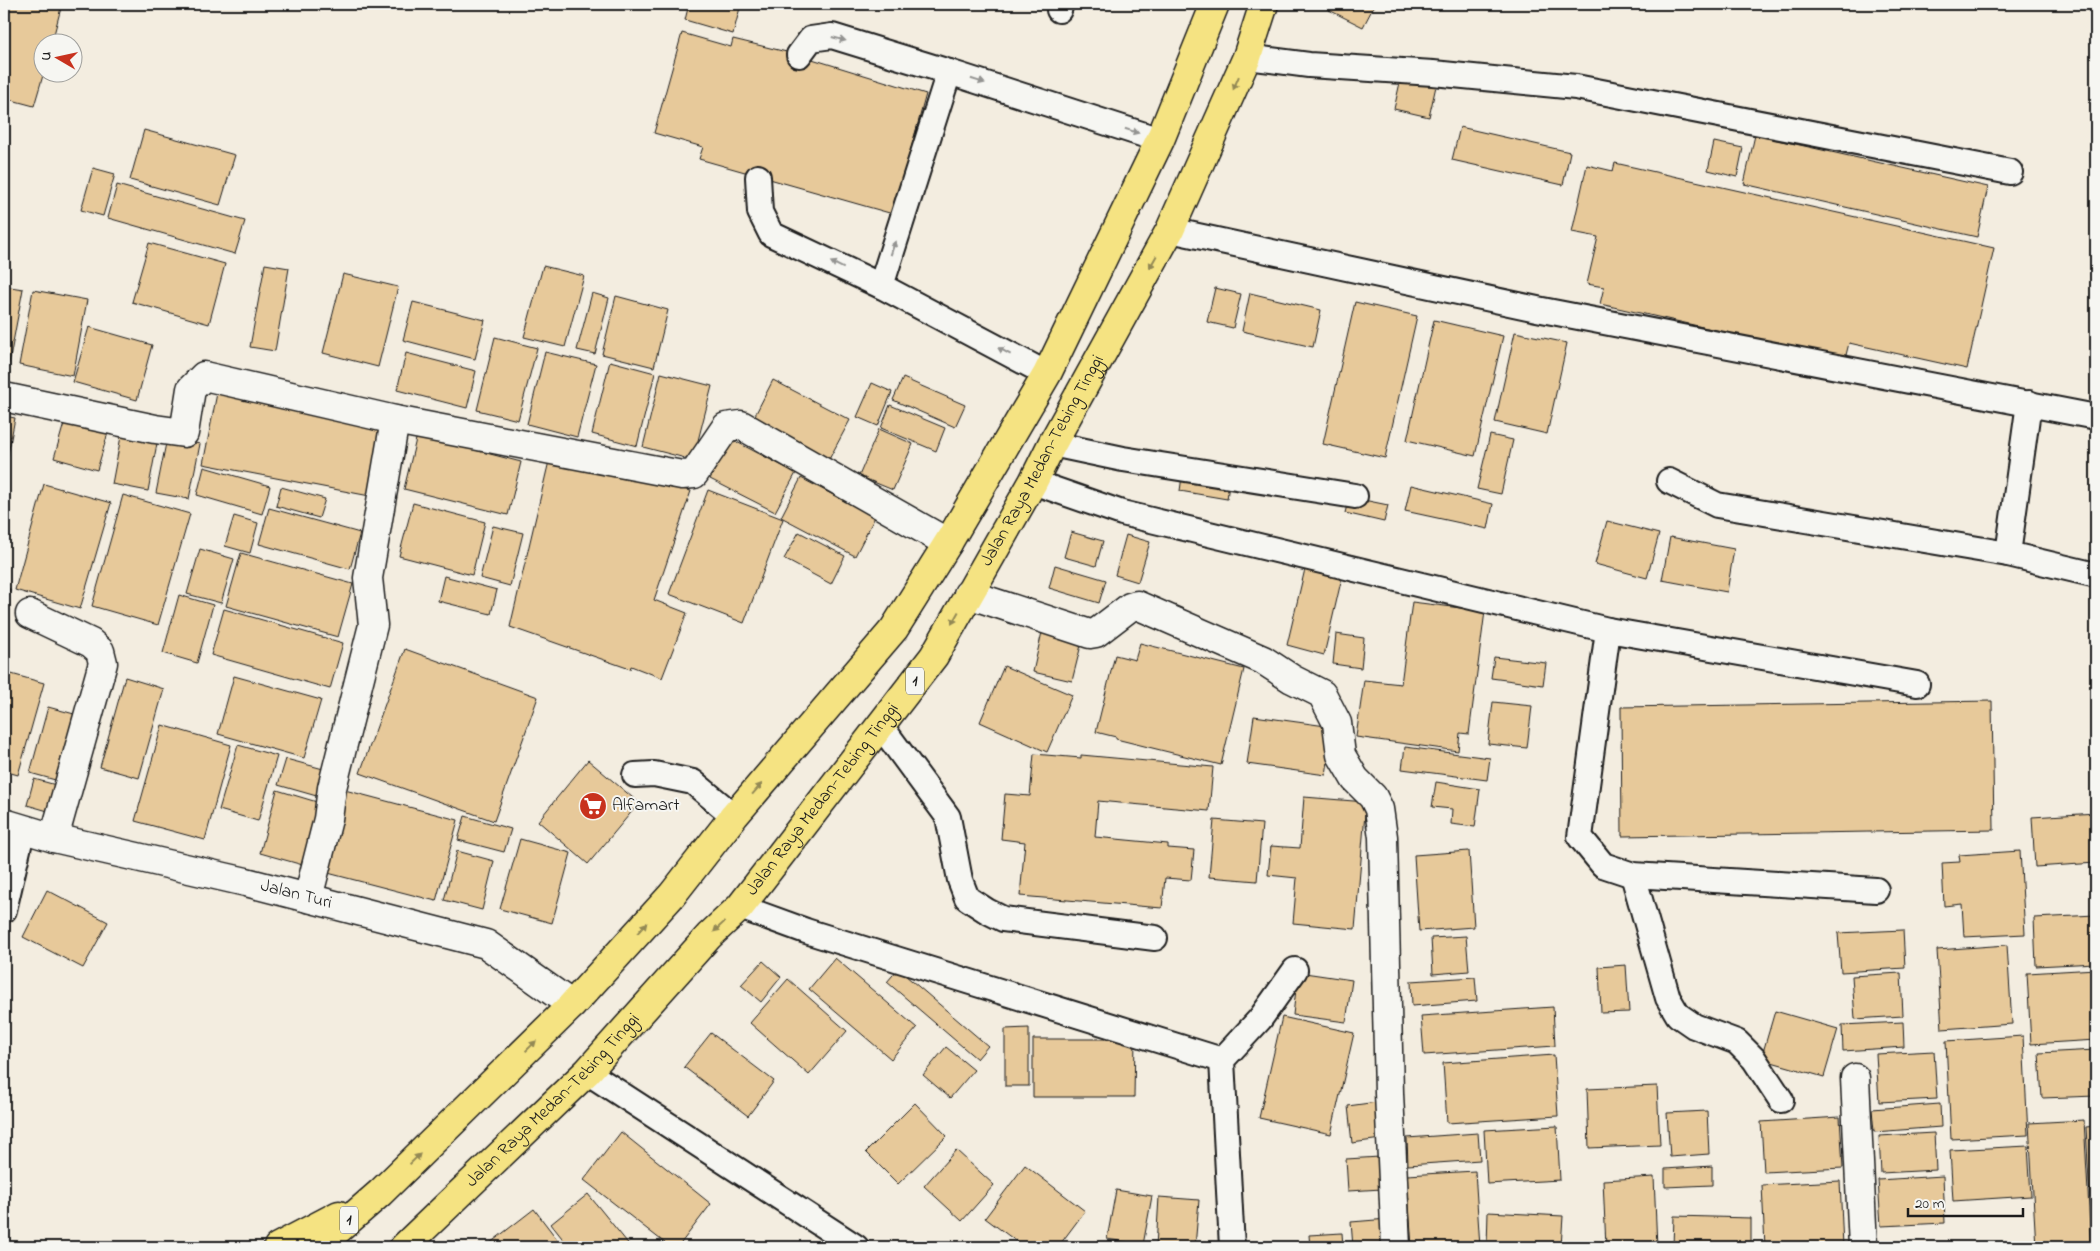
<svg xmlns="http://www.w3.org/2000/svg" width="2100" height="1251" font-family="'Indie Flower',sans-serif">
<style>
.building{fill:#e7c99a;stroke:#1c1c1c}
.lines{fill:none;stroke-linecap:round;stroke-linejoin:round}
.lane-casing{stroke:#1c1c1c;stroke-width:28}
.street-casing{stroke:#1c1c1c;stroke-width:31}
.highway-casing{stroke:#1c1c1c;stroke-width:31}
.lane{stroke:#f6f6f2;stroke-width:24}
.street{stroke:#f6f6f2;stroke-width:28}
.highway{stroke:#f5e382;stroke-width:28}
.oneway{fill:#949492}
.oneway2{fill:#938954}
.labels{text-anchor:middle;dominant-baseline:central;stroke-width:4;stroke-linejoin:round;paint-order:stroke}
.shield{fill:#f6f6f2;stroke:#5d5d5c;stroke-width:1}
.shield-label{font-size:16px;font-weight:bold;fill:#1c1c1c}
.street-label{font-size:18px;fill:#1c1c1c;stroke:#f6f6f2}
.poi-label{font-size:18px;fill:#1c1c1c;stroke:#f6f6f2;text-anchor:start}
</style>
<rect width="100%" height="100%" fill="#f3ede0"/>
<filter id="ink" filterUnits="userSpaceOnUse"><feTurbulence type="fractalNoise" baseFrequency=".02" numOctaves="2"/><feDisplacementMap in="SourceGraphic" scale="10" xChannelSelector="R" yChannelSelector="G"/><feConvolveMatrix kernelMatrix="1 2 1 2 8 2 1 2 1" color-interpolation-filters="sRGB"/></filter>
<g filter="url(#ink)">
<!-- building -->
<g class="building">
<polygon points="4,4 62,4 52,42 42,42 44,72 34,106 4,98"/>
<polygon points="689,4 741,4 733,34 685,20"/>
<polygon points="1332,4 1375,4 1363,27 1329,10"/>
<polygon points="682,33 731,47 733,39 799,55 926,94 893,214 699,159 703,147 654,133"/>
<polygon points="1401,78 1436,86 1429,117 1394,109"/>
<polygon points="1460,127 1570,152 1563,185 1452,160"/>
<polygon points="144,130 235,155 220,205 130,180"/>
<polygon points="1755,135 1988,187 1977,237 1744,184"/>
<polygon points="1714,142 1743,148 1737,177 1708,170"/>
<polygon points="1615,163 1994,248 1967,369 1849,343 1845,359 1600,304 1604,287 1587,284 1598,237 1572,232 1587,165 1613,171"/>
<polygon points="93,168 115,174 103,216 81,210"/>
<polygon points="117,185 245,221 235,254 108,218"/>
<polygon points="149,243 225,264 209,324 132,302"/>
<polygon points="265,264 289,268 275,351 250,347"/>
<polygon points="543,266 584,276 565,347 524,337"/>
<polygon points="343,274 398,287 378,367 323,353"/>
<polygon points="4,286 23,289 8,369 4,369"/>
<polygon points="1215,288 1241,294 1233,328 1207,322"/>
<polygon points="33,290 87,300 73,376 19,365"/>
<polygon points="592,293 609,298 595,354 577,350"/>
<polygon points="1250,293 1321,310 1313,347 1242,331"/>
<polygon points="616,296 668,310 654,367 602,354"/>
<polygon points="413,302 485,320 475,359 403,340"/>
<polygon points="1355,302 1417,316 1385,458 1323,444"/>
<polygon points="1434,320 1503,336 1475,456 1407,440"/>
<polygon points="89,327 152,345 137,400 73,382"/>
<polygon points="1515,332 1567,343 1547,434 1495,422"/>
<polygon points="495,337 537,348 518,420 477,410"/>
<polygon points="545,352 596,364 577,437 527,424"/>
<polygon points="406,353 476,371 467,408 397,390"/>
<polygon points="610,361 655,373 637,446 592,434"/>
<polygon points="661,373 712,386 693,460 643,447"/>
<polygon points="903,378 965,405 955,427 893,400"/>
<polygon points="773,380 850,420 826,465 750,425"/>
<polygon points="872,383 892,392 878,426 857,417"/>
<polygon points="218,388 389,422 375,497 203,464"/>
<polygon points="890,405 945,428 936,451 881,428"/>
<polygon points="67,413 110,426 97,470 54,458"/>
<polygon points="4,416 15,418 4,475"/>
<polygon points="879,429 913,444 893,490 859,476"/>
<polygon points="122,431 158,438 148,491 112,484"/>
<polygon points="417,435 521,462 508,515 404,489"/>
<polygon points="1490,435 1513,440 1501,494 1477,489"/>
<polygon points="167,438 200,444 189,499 156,493"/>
<polygon points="731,439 796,473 775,512 710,479"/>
<polygon points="549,461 691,491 654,600 687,613 662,678 631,666 630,669 510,627"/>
<polygon points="204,467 270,486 262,514 197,495"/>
<polygon points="1183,469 1230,477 1227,499 1180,491"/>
<polygon points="801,478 875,517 855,556 781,517"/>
<polygon points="44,484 111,503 80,609 15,590"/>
<polygon points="1411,485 1493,504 1488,529 1405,511"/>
<polygon points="281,487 325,499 319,518 276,506"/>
<polygon points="708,490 783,519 744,623 669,594"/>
<polygon points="123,495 190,514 158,625 92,606"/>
<polygon points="1349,497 1388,505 1384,522 1345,513"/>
<polygon points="413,503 485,522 472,575 399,556"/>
<polygon points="269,508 360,533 350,569 259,544"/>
<polygon points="234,516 258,523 250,553 225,546"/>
<polygon points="1607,521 1659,534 1647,578 1595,564"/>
<polygon points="493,526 523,533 510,586 480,578"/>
<polygon points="799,532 845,556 831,584 784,559"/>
<polygon points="1071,532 1103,541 1096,566 1064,557"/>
<polygon points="1126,535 1150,542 1138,582 1115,575"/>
<polygon points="1670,537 1734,549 1727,592 1662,580"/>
<polygon points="200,549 234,559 221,603 187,594"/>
<polygon points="241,553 353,584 338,637 226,606"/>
<polygon points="1055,565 1106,580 1099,603 1049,588"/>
<polygon points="1305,569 1342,577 1324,655 1287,645"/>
<polygon points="444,576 497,590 491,614 438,601"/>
<polygon points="4,588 10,589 4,622"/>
<polygon points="179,595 213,605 197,663 163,653"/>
<polygon points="1412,602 1485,611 1469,734 1460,733 1458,751 1356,737 1364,680 1401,684"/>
<polygon points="224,609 343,643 330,689 211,655"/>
<polygon points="1044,623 1084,633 1072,681 1033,672"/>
<polygon points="1336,634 1364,638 1361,668 1333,664"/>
<polygon points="1140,643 1244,669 1221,765 1116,739 1116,737 1096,732 1115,655 1135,660"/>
<polygon points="405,649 538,697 494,821 360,773"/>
<polygon points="1494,657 1546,663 1543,685 1491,678"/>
<polygon points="1004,666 1072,695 1047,752 980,722"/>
<polygon points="4,672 44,683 18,775 4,771"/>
<polygon points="234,676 321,700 304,758 218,734"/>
<polygon points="125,677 164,689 139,778 100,767"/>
<polygon points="1992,701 1994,830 1622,836 1621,707"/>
<polygon points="1493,702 1532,706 1527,748 1488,744"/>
<polygon points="48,707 78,715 59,781 30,773"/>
<polygon points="1254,716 1333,727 1326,775 1247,764"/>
<polygon points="162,725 231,745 205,840 135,821"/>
<polygon points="238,745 277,756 258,821 219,810"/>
<polygon points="1405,747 1490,758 1487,780 1402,769"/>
<polygon points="1034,754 1081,758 1081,755 1213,767 1209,811 1098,801 1095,837 1168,844 1168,848 1194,850 1191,880 1165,878 1162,908 1020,896 1025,842 1001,839 1005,794 1030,796"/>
<polygon points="286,759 327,770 320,797 278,785"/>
<polygon points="588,760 639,803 588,864 538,821"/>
<polygon points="34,779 56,785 48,811 27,805"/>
<polygon points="1436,782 1480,789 1475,827 1451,824 1452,809 1432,807"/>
<polygon points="341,789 458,820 436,901 320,871"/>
<polygon points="277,790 327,805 310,867 260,853"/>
<polygon points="1304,797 1366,802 1355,929 1293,923 1297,878 1268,875 1271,846 1300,848"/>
<polygon points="2096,813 2096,863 2035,867 2032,817"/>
<polygon points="465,816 511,829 504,852 458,840"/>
<polygon points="1214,820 1262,824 1257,881 1209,877"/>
<polygon points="520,839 571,853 552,923 500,909"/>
<polygon points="457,851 494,861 482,910 444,900"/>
<polygon points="1469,851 1474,927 1419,931 1414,855"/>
<polygon points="2020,851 2025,934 1964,937 1962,904 1944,906 1942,863 1960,862 1959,855"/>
<polygon points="47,890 108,922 83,968 23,937"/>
<polygon points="2096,915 2096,963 2036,966 2034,918"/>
<polygon points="1903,930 1905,968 1841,972 1838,933"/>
<polygon points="1466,936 1469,971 1433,974 1431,938"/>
<polygon points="2007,945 2012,1024 1942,1029 1937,950"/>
<polygon points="835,958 917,1028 891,1059 809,989"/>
<polygon points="763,961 781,977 761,1002 741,985"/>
<polygon points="1626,965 1629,1012 1601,1013 1599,967"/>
<polygon points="898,969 988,1046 977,1059 887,982"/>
<polygon points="2096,969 2096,1040 2031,1044 2027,973"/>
<polygon points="1298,972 1352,980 1346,1022 1293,1015"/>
<polygon points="1901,973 1903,1016 1855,1019 1852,976"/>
<polygon points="1475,977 1477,1001 1412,1006 1411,981"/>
<polygon points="788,979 847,1031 809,1075 750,1023"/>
<polygon points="1553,1007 1555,1046 1424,1055 1421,1016"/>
<polygon points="1775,1011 1838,1029 1824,1077 1761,1059"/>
<polygon points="1282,1017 1354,1033 1331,1134 1259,1118"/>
<polygon points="1903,1022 1904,1047 1843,1051 1842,1025"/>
<polygon points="1029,1028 1029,1086 1005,1086 1005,1029"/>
<polygon points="711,1033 774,1081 748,1116 684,1067"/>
<polygon points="2023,1036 2028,1135 1951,1139 1946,1041"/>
<polygon points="1033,1039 1135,1039 1134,1097 1033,1097"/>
<polygon points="946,1047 974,1070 950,1098 923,1075"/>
<polygon points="2096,1050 2096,1096 2042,1098 2039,1053"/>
<polygon points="1934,1051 1937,1099 1879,1102 1876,1054"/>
<polygon points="1554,1055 1558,1116 1447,1123 1443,1063"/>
<polygon points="1657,1086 1660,1145 1589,1148 1587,1089"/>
<polygon points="1377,1102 1381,1139 1352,1143 1348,1106"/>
<polygon points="915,1103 947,1136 898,1184 866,1152"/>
<polygon points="1940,1104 1941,1127 1874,1132 1872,1109"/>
<polygon points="1707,1111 1709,1154 1670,1157 1667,1113"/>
<polygon points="1840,1117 1843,1168 1764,1172 1761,1122"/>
<polygon points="2084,1120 2091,1247 2036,1247 2029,1123"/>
<polygon points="1557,1126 1560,1180 1487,1184 1484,1130"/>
<polygon points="2096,1126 2096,1237 2092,1237 2086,1127"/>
<polygon points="621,1132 711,1204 678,1247 670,1247 584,1180"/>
<polygon points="1478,1133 1480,1160 1408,1165 1407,1138"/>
<polygon points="1934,1133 1936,1170 1881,1173 1879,1136"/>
<polygon points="2028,1146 2031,1196 1953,1201 1950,1150"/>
<polygon points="956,1150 994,1185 962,1221 924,1186"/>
<polygon points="1380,1157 1382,1189 1348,1191 1346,1159"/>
<polygon points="1025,1165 1085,1211 1058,1247 1024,1247 985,1218"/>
<polygon points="1712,1166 1712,1185 1665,1187 1665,1169"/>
<polygon points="1475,1171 1480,1247 1412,1247 1407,1175"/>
<polygon points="1943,1176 1945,1223 1881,1226 1878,1180"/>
<polygon points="1654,1177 1657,1247 1606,1247 1603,1180"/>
<polygon points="1840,1181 1843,1247 1765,1247 1762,1185"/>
<polygon points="1116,1190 1152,1196 1143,1245 1107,1239"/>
<polygon points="588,1194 631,1247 569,1247 551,1224"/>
<polygon points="1159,1197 1199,1200 1195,1247 1156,1247"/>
<polygon points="534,1209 563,1247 485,1247"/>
<polygon points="1488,1212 1563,1216 1561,1247 1487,1247"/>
<polygon points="1674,1216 1751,1218 1751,1247 1673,1247"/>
<polygon points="1388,1219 1390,1247 1353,1247 1351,1222"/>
<polygon points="1342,1233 1343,1247 1310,1247 1309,1235"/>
</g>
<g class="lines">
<!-- lane casing -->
<g class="lane-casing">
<g id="lane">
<polyline points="1059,10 1061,4"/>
<polyline points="799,55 811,39 832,36 949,72"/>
<polyline points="1247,57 1309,65 1433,73 1576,87 2010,172"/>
<polyline points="758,177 760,212 771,234 881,286"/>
<polyline points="1170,230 1537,309 2096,417"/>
<polyline points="1047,374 881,286 949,72 1160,140"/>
<polyline points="2029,403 2008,554 2096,575"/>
<polyline points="1052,444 1123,459 1355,496"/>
<polyline points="1669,481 1717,505 2008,554"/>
<polyline points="1033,482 1122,513 1608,630 1580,837 1603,865 1633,875 1876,890"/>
<polyline points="1608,630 1917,684"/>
<polyline points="881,726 948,817 960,880 967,898 987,911 1003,919 1155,938"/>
<polyline points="635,775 654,774 693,782 734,816"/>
<polyline points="1633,875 1668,998 1678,1015 1694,1026 1737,1042 1754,1059 1781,1100"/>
<polyline points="740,907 806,931 1222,1060"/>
<polyline points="4,910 23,828"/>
<polyline points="587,1072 856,1247"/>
<polyline points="1232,1247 1222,1060 1260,1019 1295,970"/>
</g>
</g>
<!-- street casing -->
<g class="street-casing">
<g id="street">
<polyline points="4,397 155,429 184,433 191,389 204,376 395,420 682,475 694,474 726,427 741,425 948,543"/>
<polyline points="968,594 1090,634 1096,633 1130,607 1137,605 1263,660 1292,679 1322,694 1337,723 1341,755 1355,779 1373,797 1379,809 1383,837 1389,1093 1396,1247"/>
<polyline points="30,614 91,643 100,651 103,663 54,838"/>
<path id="s1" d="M 4,823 L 54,838 L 246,882 L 486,944 L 572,1005"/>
<polyline points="308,898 328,819 332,788 373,625 368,578 395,420"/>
<polyline points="1855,1078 1863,1247"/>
</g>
</g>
<!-- highway casing -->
<g class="highway-casing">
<g id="highway">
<polyline points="278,1247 339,1215"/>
<polyline points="318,1247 380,1193 572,1005 672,895 734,816 894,629 948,543 1047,374 1160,140 1215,4"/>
<path id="s2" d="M 404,1247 L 587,1072 L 709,936 L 740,907 L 934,656 L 1033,482 L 1052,444 L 1170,230 L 1247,57 L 1264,4"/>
</g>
</g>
<!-- lane -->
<use href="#lane" class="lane"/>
<!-- street -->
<use href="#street" class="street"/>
<!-- highway -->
<use href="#highway" class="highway"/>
</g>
<!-- one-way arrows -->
<defs><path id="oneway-solid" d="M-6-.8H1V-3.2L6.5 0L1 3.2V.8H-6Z" transform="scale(1.25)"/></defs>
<g class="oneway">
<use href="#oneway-solid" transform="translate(839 39) rotate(15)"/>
<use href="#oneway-solid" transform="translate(978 81) rotate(18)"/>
<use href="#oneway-solid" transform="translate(1132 131) rotate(18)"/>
<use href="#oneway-solid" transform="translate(893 248) rotate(-72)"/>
<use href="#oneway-solid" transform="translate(837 265) rotate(-154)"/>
<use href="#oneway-solid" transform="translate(1004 351) rotate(-152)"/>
</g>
<g class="oneway2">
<use href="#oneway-solid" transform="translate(1236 83) rotate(113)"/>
<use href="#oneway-solid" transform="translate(1153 262) rotate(119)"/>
<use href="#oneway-solid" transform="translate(955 618) rotate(119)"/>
<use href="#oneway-solid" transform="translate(757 789) rotate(-49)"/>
<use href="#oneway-solid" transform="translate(719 927) rotate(137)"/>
<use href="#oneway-solid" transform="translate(642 928) rotate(-48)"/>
<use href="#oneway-solid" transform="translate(531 1046) rotate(-44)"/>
<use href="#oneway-solid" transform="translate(415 1159) rotate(-44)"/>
</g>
</g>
<!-- icons -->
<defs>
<g id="supermarket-disc" transform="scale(1.4375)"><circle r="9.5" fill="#c8321e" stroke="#f6f6f2"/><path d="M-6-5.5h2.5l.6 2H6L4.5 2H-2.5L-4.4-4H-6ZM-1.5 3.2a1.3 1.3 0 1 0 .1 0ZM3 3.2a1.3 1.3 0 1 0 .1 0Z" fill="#fff"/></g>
</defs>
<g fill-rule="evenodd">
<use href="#supermarket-disc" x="593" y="806"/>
</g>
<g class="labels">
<!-- shield labels -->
<g class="shield">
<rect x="906" y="667.5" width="18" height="27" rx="4"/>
<rect x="340" y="1206.5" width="18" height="27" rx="4"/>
</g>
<g class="shield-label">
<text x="915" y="681">1</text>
<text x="349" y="1220">1</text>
</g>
<!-- street labels -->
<g class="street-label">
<text stroke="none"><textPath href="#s2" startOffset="1019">Jalan Raya Medan-Tebing Tinggi</textPath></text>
<text stroke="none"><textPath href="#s2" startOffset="614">Jalan Raya Medan-Tebing Tinggi</textPath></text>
<text stroke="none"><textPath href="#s1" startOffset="301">Jalan Turi</textPath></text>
<text stroke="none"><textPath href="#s2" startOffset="209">Jalan Raya Medan-Tebing Tinggi</textPath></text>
</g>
<!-- poi labels -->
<g class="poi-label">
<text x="612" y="806">Alfamart</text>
</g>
</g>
<!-- margin -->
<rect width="2100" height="1251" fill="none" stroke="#f6f6f2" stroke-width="20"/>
<rect x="10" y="10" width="2080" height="1231" fill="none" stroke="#1c1c1c" stroke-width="2" filter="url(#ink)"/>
<!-- north arrow -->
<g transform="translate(58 58) rotate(279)"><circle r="24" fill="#f6f6f2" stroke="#9f9f9c"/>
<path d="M0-4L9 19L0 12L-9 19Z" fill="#c8321e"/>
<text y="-8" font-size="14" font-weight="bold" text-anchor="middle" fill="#1c1c1c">U</text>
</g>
<!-- scale -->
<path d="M1908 1208v8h115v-8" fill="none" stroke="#1c1c1c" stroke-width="2.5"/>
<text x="1915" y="1208" font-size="15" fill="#1c1c1c" stroke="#f6f6f2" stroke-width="4" paint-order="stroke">20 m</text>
</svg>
